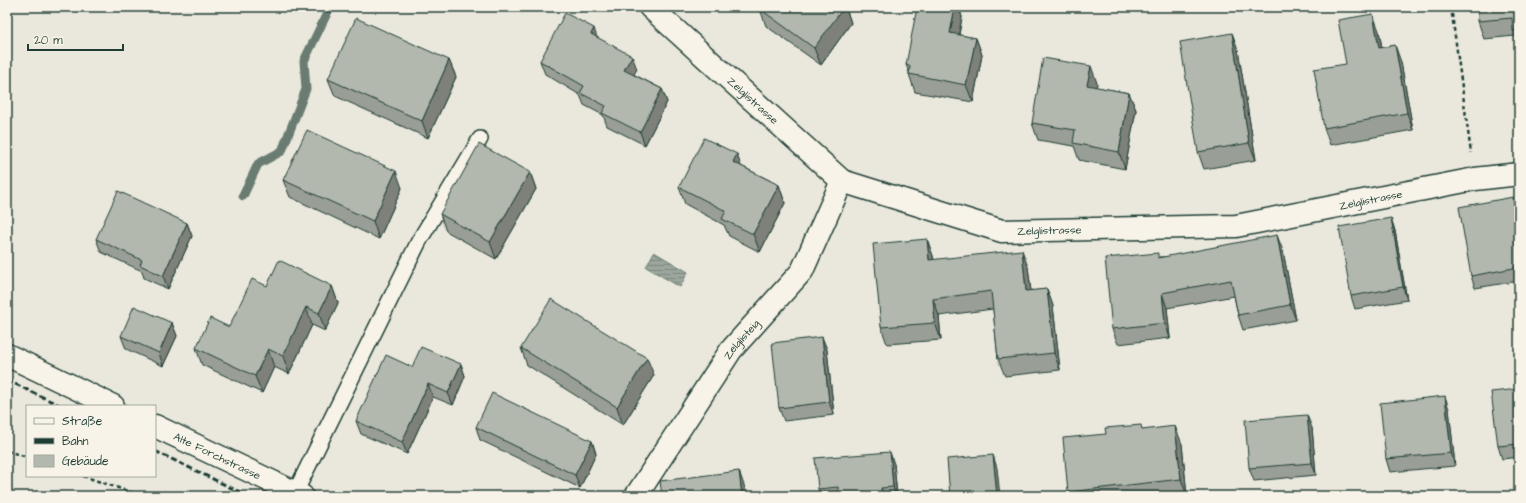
<svg xmlns="http://www.w3.org/2000/svg" width="1526" height="503" font-family="'Architects Daughter',sans-serif">
<style>
.water{fill:url(#water-rules);stroke:#6a7c72}
.lines{fill:none;stroke-linecap:round;stroke-linejoin:round}
.stream{stroke:#6a7c72;stroke-width:9}
.lane-casing{stroke:#1f3d34;stroke-width:18}
.street-casing{stroke:#1f3d34;stroke-width:25}
.secondary-casing{stroke:#1f3d34;stroke-width:25}
.path{stroke:#1f3d34;stroke-width:2.5;stroke-dasharray:4 3;stroke-linecap:butt}
.lane{stroke:#f7f3e8;stroke-width:15}
.street{stroke:#f7f3e8;stroke-width:22}
.secondary{stroke:#f7f3e8;stroke-width:22}
.rail{stroke:#1f3d34;stroke-width:3;stroke-dasharray:6 3;stroke-linecap:butt}
.wall{fill:#999e96;stroke:#1f3d34}
.shaded-wall{fill:#7d817a;stroke:#1f3d34}
.building{fill:#b2b8ae;stroke:#1f3d34}
.labels{text-anchor:middle;dominant-baseline:central;stroke-width:4;stroke-linejoin:round;paint-order:stroke}
.street-label{font-size:11px;fill:#1f3d34;stroke:#f7f3e8}
</style>
<defs>
<pattern id="water-rules" width="6" height="5" patternUnits="userSpaceOnUse"><rect width="6" height="5" fill="#9ca69c"/><path d="M0 2.5h6" fill="none" stroke="#7f8880"/></pattern>
</defs>
<rect width="100%" height="100%" fill="#eae8dd"/>
<filter id="ink" filterUnits="userSpaceOnUse"><feTurbulence type="fractalNoise" baseFrequency=".025" numOctaves="2"/><feDisplacementMap in="SourceGraphic" scale="8" xChannelSelector="R" yChannelSelector="G"/><feConvolveMatrix kernelMatrix="1 2 1 2 8 2 1 2 1" color-interpolation-filters="sRGB"/></filter>
<g filter="url(#ink)">
<!-- water -->
<polygon class="water" points="654,252 688,272 680,287 646,267"/>
<g class="lines">
<!-- stream -->
<polyline class="stream" points="243,196 258,164 282,151 306,89 304,61 330,7"/>
<!-- lane casing -->
<g class="lane-casing">
<polyline id="lane" points="295,493 419,241 480,139"/>
</g>
<!-- street casing -->
<g class="street-casing">
<g id="street">
<path id="s1" d="M 650,7 L 842,181 L 1002,231 L 1236,226 L 1475,179 L 1519,174"/>
<path id="s2" d="M 636,496 L 731,350 L 802,271 L 842,181"/>
</g>
</g>
<!-- secondary casing -->
<g class="secondary-casing">
<g id="secondary">
<polyline points="7,355 113,406"/>
<path id="s3" d="M 155,426 L 302,496"/>
</g>
</g>
<!-- path -->
<g class="path">
<polyline points="1451,7 1471,153"/>
<polyline points="7,451 27,457"/>
<polyline points="83,476 142,496"/>
</g>
<!-- lane -->
<use href="#lane" class="lane"/>
<!-- street -->
<use href="#street" class="street"/>
<!-- secondary -->
<use href="#secondary" class="secondary"/>
<!-- rail -->
<g class="rail">
<polyline points="7,380 61,406"/>
<polyline points="155,451 248,496"/>
</g>
</g>
<!-- wall -->
<g class="wall">
<polygon points="761,7 847,7 846,8 851,23 821,65 766,26 760,9"/>
<polygon points="955,7 959,7 962,17 959,35 976,38 982,55 973,102 915,92 909,74 909,72 906,65"/>
<polygon points="1519,7 1519,48 1515,36 1484,39 1478,21"/>
<polygon points="1379,31 1382,48 1401,62 1413,130 1330,145 1324,128 1346,64"/>
<polygon points="1232,33 1238,50 1256,160 1204,169 1198,152"/>
<polygon points="597,37 637,69 633,74 662,89 667,102 645,145 607,126 603,115 584,105 580,95 545,74 540,61"/>
<polygon points="449,60 456,77 428,138 335,96 328,79"/>
<polygon points="1097,83 1096,87 1129,93 1136,110 1125,169 1079,160 1074,146 1038,140 1032,123"/>
<polygon points="741,166 779,185 785,203 760,252 729,236 724,225 685,204 679,187"/>
<polygon points="530,172 536,189 496,259 446,231 440,214"/>
<polygon points="283,180 402,188 379,239 290,197"/>
<polygon points="1513,197 1517,210 1519,219 1519,281 1475,288 1471,276"/>
<polygon points="1391,218 1395,231 1407,300 1355,309 1351,296"/>
<polygon points="187,223 192,236 168,289 144,278 142,271 101,252 96,239"/>
<polygon points="927,239 933,256 934,260 1028,267 1031,291 1047,289 1053,306 1060,370 1005,376 998,359 993,309 939,316 941,340 887,344 881,327"/>
<polygon points="1283,251 1296,320 1243,330 1238,315 1234,296 1167,308 1170,338 1118,344 1112,329 1159,257"/>
<polygon points="267,286 332,286 338,303 325,331 312,325 289,374 274,367 262,393 202,365 196,348 229,327"/>
<polygon points="172,323 177,336 163,366 126,349 121,336"/>
<polygon points="822,337 827,350 834,415 784,421 779,408"/>
<polygon points="521,348 654,375 623,425 527,365"/>
<polygon points="461,364 465,376 453,405 433,397 407,454 361,434 356,421 412,367"/>
<polygon points="1519,389 1519,457 1502,459 1498,446"/>
<polygon points="1449,409 1455,466 1390,472 1386,459"/>
<polygon points="476,427 592,441 596,454 580,488 480,440"/>
<polygon points="1312,428 1316,475 1254,481 1249,468"/>
<polygon points="1143,430 1182,444 1187,496 1070,496 1068,492"/>
<polygon points="894,464 897,496 820,496 818,489"/>
</g>
<!-- shaded-wall -->
<g class="shaded-wall">
<polygon points="838,7 847,7 846,8 851,23 821,65 814,48"/>
<polygon points="955,7 959,7 962,17 956,50 950,33"/>
<polygon points="1373,14 1379,31 1385,65 1379,48"/>
<polygon points="594,28 598,41 591,34"/>
<polygon points="1232,33 1238,50 1256,160 1249,143"/>
<polygon points="976,38 982,55 973,102 966,85"/>
<polygon points="1395,45 1401,62 1413,130 1407,113"/>
<polygon points="632,56 637,69 629,83 624,70"/>
<polygon points="449,60 456,77 428,138 422,121"/>
<polygon points="1091,66 1097,83 1094,102 1087,85"/>
<polygon points="662,89 667,102 645,145 640,132"/>
<polygon points="1129,93 1136,110 1125,169 1119,152"/>
<polygon points="737,154 743,172 733,162"/>
<polygon points="396,171 402,188 379,239 373,221"/>
<polygon points="530,172 536,189 496,259 490,242"/>
<polygon points="779,185 785,203 760,252 753,234"/>
<polygon points="1513,197 1517,210 1519,219 1519,232"/>
<polygon points="1391,218 1395,231 1407,300 1403,287"/>
<polygon points="187,223 192,236 168,289 163,276"/>
<polygon points="1277,235 1283,251 1296,320 1290,305"/>
<polygon points="927,239 933,256 935,277 929,260"/>
<polygon points="1022,250 1028,267 1033,308 1026,291"/>
<polygon points="332,286 338,303 325,331 319,313"/>
<polygon points="1047,289 1053,306 1060,370 1054,353"/>
<polygon points="1162,293 1167,308 1170,338 1165,323"/>
<polygon points="933,299 939,316 941,340 935,323"/>
<polygon points="306,307 312,325 289,374 283,356"/>
<polygon points="172,323 177,336 163,366 159,353"/>
<polygon points="822,337 827,350 834,415 829,402"/>
<polygon points="268,349 274,367 262,393 255,376"/>
<polygon points="647,358 654,375 623,425 617,407"/>
<polygon points="461,364 465,376 453,405 448,393"/>
<polygon points="428,384 433,397 407,454 402,442"/>
<polygon points="1445,396 1449,409 1455,466 1451,453"/>
<polygon points="1307,415 1312,428 1316,475 1312,463"/>
<polygon points="1175,426 1182,444 1187,496 1181,479"/>
<polygon points="592,441 596,454 580,488 575,475"/>
<polygon points="890,452 894,464 897,496 896,496 893,487"/>
<polygon points="993,455 997,468 1000,496 997,496"/>
<polygon points="739,471 745,488 746,496 742,496"/>
<polygon points="881,488 884,496 882,496"/>
</g>
<!-- building -->
<g class="building">
<polygon points="761,7 844,7 814,48 760,9"/>
<polygon points="917,7 955,7 950,33 976,38 966,85 909,74 910,66 906,65"/>
<polygon points="1477,7 1519,7 1519,31 1513,31 1512,18 1478,21"/>
<polygon points="565,13 594,28 591,34 632,56 624,70 662,89 640,132 602,113 606,106 580,93 584,86 540,61"/>
<polygon points="1373,14 1379,48 1395,45 1407,113 1324,128 1314,69 1346,64 1338,20"/>
<polygon points="356,18 449,60 422,121 328,79"/>
<polygon points="1232,33 1249,143 1198,152 1180,42"/>
<polygon points="1043,58 1091,66 1087,85 1129,93 1119,152 1073,143 1075,130 1032,123"/>
<polygon points="307,130 396,171 373,221 283,180"/>
<polygon points="704,138 737,154 733,162 779,185 753,234 722,219 726,211 679,187"/>
<polygon points="479,144 530,172 490,242 440,214"/>
<polygon points="118,191 187,223 163,276 140,265 142,260 96,239"/>
<polygon points="1513,197 1519,232 1519,267 1471,276 1459,207"/>
<polygon points="1391,218 1403,287 1351,296 1339,227"/>
<polygon points="1277,235 1290,305 1238,315 1231,280 1162,293 1165,323 1112,329 1105,258 1158,253 1158,258"/>
<polygon points="927,239 929,260 1022,250 1026,291 1047,289 1054,353 998,359 991,291 933,299 935,323 881,327 873,244"/>
<polygon points="279,260 332,286 319,313 306,307 283,356 268,349 255,376 196,348 210,318 229,327 252,279 267,286"/>
<polygon points="551,299 647,358 617,407 521,348"/>
<polygon points="134,306 172,323 159,353 121,336"/>
<polygon points="822,337 829,402 779,408 772,343"/>
<polygon points="421,347 461,364 448,393 428,384 402,442 356,421 386,355 412,367"/>
<polygon points="1519,389 1519,444 1498,446 1491,392"/>
<polygon points="492,393 592,441 575,475 476,427"/>
<polygon points="1445,396 1451,453 1386,459 1380,403"/>
<polygon points="1307,415 1312,463 1249,468 1245,420"/>
<polygon points="1141,425 1142,430 1175,426 1181,479 1068,492 1063,438 1106,434 1105,428"/>
<polygon points="890,452 893,487 881,488 882,496 839,496 838,487 818,489 815,458"/>
<polygon points="993,455 997,496 950,496 947,459"/>
<polygon points="739,471 742,496 662,496 660,481"/>
</g>
</g>
<g class="labels">
<!-- street labels -->
<g class="street-label">
<text stroke="none"><textPath href="#s1" startOffset="139">Zelglistrasse</textPath></text>
<text stroke="none"><textPath href="#s1" startOffset="798">Zelglistrasse</textPath></text>
<text stroke="none"><textPath href="#s1" startOffset="474">Zelglistrasse</textPath></text>
<text stroke="none"><textPath href="#s2" startOffset="189">Zelglisteig</textPath></text>
<text stroke="none"><textPath href="#s3" startOffset="69">Alte Forchstrasse</textPath></text>
</g>
</g>
<!-- margin -->
<rect width="1526" height="503" fill="none" stroke="#f7f3e8" stroke-width="24"/>
<rect x="12" y="12" width="1502" height="479" fill="none" stroke="#1f3d34" stroke-width="1.5" filter="url(#ink)"/>
<!-- legend -->
<rect x="26" y="405" width="130" height="72" fill="#f7f3e8" stroke="#a1aaa0"/>
<rect x="34" y="418" width="20" height="6" fill="#f7f3e8" stroke="#a1aaa0"/>
<text x="62" y="425" font-size="12" fill="#1f3d34">Straße</text>
<rect x="34" y="438" width="20" height="6" fill="#1f3d34" stroke="#a1aaa0"/>
<text x="62" y="445" font-size="12" fill="#1f3d34">Bahn</text>
<rect x="34" y="455" width="20" height="12" fill="#b2b8ae" stroke="#a1aaa0"/>
<text x="62" y="465" font-size="12" fill="#1f3d34">Gebäude</text>
<!-- scale -->
<path d="M28 44v6h95v-6" fill="none" stroke="#1f3d34" stroke-width="2"/>
<text x="34" y="44" font-size="12" fill="#1f3d34" stroke="#f7f3e8" stroke-width="3" paint-order="stroke">20 m</text>
</svg>
